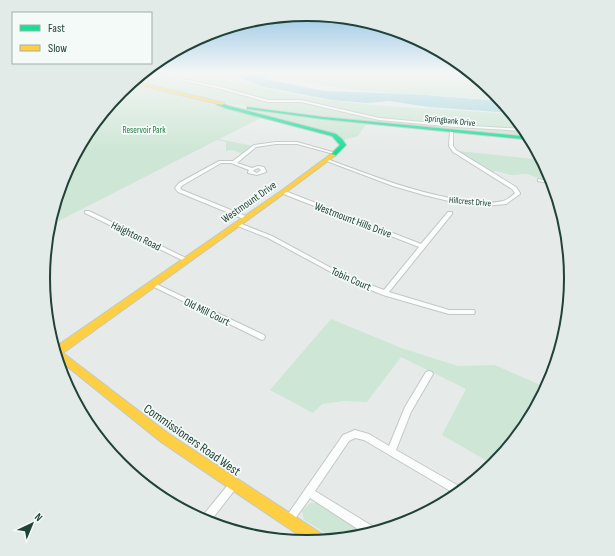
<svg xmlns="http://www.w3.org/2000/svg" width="615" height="556" font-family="'Sofia Sans Condensed',sans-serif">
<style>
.green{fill:#cde6d5}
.water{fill:#a2d4de}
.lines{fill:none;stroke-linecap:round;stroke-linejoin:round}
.street-casing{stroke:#c3c8c6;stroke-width:2}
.fast-casing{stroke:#c1c9c6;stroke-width:2}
.slow-casing{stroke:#c1c9c6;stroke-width:2}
.street{fill:#fbfcfc;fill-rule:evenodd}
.fast{fill:#16e098;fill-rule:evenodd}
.slow{fill:#ffcf43;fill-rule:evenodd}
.labels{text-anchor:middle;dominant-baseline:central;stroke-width:3.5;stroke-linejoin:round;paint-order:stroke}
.far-street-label{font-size:9px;fill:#204239;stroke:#f4faf7}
.far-park-label{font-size:9px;fill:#257d49;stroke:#f4faf7}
.street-label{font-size:11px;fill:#204239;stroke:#f4faf7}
.near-street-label{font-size:13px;fill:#204239;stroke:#f4faf7}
.rim{fill:none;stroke:#204239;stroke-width:2}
</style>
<rect width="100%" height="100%" fill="#e6ebe9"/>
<!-- green -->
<g class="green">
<path d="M 143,73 L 209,73 L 232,82 L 236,80 C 325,108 421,107 513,114 L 530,137 L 365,121 L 229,104 L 133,81 Z"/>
<polygon points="269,73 472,73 494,91 501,100 355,90 302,82"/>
<path d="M 131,83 L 263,117 L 219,139 L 253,146 L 250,147 L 244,154 L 232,150 L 226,151 L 226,142 L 217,140 L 49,226 C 54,210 57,192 64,177 C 78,142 102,107 131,83 Z"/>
<polygon points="229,106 367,123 358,136 344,140 321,129"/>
<polygon points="458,151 542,160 553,182 526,174 511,175 496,171 493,172"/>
<polygon points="331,319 404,349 458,366 495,365 547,388 527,425 494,465 442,435 466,389 401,357 367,402 344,401 322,404 313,413 270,390"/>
<polygon points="310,503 316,503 367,535 335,539 304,520 302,511"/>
</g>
<!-- water -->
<polygon class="water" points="231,73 262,73 262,75 268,77 261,77 265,79 324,91 411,94 502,101 512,113 429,107 389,101 367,103 332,100 264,87 246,81"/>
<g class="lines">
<!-- street casing -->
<g class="street-casing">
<g id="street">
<polygon points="148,73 152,73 221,87 268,100 301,100 379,118 456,125 525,129 527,131 456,127 379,120 301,102 268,102 221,89"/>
<path d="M 450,130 L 453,131 L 453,146 L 456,150 L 516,187 L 520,193 L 520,194 L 506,204 L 484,206 L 457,203 L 424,195 L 393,186 L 324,160 L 327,159 C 373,176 420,195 469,201 C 480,203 492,204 503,201 C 507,200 512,196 515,193 L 512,189 L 453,152 L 449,146 Z"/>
<path d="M 276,142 L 297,142 L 336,153 L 334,154 L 297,144 L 276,144 L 256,147 L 237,163 L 252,168 L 258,166 L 264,167 L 266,171 L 266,172 L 257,175 L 248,173 L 248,172 L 249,170 L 231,163 L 221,163 L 183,185 L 180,188 L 182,190 L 248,217 L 249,218 L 246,220 L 178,192 L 175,188 L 179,183 L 219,161 L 233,161 L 254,145 ZM 258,168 L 260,169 L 261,170 L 257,173 L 253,171 L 254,170 Z"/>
<polygon points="538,179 553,182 554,184 538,181"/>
<polygon points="281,191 285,191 421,244 448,212 452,212 452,214 389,292 449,310 474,310 475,312 474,314 449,314 383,295 342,278 268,238 235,225 234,224 235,223 239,223 272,236 346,276 384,290 419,247 281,193"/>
<polygon points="85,211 89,211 188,259 189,260 188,261 184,261 85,213"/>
<polygon points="152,282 264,335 265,337 264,339 262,340 260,339 150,285 149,284 150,283"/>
<polygon points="429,371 432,372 433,374 411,412 396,450 464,489 450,500 449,498 452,492 364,440 355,438 349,441 315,491 377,529 377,531 367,535 310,498 292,523 289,525 286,523 284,520 286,517 343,435 355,430 369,434 389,446 405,407 426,372"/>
<polygon points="234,479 237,481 239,484 237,487 209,523 200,519 231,481"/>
</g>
</g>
<!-- fast casing -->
<g class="fast-casing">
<g id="fast">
<polygon points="218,102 229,106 336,134 342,139 346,145 335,156 331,156 331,154 340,145 332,136 225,108 216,104 216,102"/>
<polygon points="247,107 323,117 530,137 532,140 323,119 249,109 247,109"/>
</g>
</g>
<!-- slow casing -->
<g class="slow-casing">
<g id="slow">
<polygon points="133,81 224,103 224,104 222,105 131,83"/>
<polygon points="331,154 336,155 285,193 63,353 169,434 325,536 326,540 309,542 161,442 58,359 54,348 281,191"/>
</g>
</g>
<!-- street -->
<use href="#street" class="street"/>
<!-- fast -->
<use href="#fast" class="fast"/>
<!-- slow -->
<use href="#slow" class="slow"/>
</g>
<!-- sky -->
<linearGradient id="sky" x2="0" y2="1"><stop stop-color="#8cc1e4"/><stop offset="0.48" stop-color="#f4f6f5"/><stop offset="1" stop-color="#f4f6f5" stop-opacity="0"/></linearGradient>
<rect width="615" height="151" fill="url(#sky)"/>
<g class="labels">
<!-- far-street labels -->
<g class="far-street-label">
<text transform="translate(450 121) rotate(6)">Springbank Drive</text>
<text transform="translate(470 202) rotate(5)">Hillcrest Drive</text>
</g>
<!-- far-park labels -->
<g class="far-park-label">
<text x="144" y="130">Reservoir Park</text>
</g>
<!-- street labels -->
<g class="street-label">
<text transform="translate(249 202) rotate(-35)">Westmount Drive</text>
<text transform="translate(353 220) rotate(21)">Westmount Hills Drive</text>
<text transform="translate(136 236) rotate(26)">Haighton Road</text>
<text transform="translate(351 279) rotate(24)">Tobin Court</text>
<text transform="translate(207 312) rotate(26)">Old Mill Court</text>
</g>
<!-- near-street labels -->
<g class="near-street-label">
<text transform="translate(192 440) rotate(35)">Commissioners Road West</text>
</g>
</g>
<!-- crop -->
<path d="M0 0H615V556H0ZM50 278a257 257 0 1 1 514 0a257 257 0 1 1-514 0Z" fill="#e3ebe8" fill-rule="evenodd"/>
<path class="rim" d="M50 278a257 257 0 1 1 514 0a257 257 0 1 1-514 0Z"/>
<!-- legend -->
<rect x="12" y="12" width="140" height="52" fill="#f4faf7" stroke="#9fb0ab"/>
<rect x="20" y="25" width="20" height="6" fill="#16e098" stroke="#9fb0ab"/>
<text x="48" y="32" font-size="12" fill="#204239">Fast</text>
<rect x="20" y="45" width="20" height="6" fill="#ffcf43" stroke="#9fb0ab"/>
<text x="48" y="52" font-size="12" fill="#204239">Slow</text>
<!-- north arrow -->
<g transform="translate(32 524) rotate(44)" stroke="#f4faf7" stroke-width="3" paint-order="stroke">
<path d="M0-3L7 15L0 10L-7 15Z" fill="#204239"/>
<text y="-6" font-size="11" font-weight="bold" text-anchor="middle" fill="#204239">N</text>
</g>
</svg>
